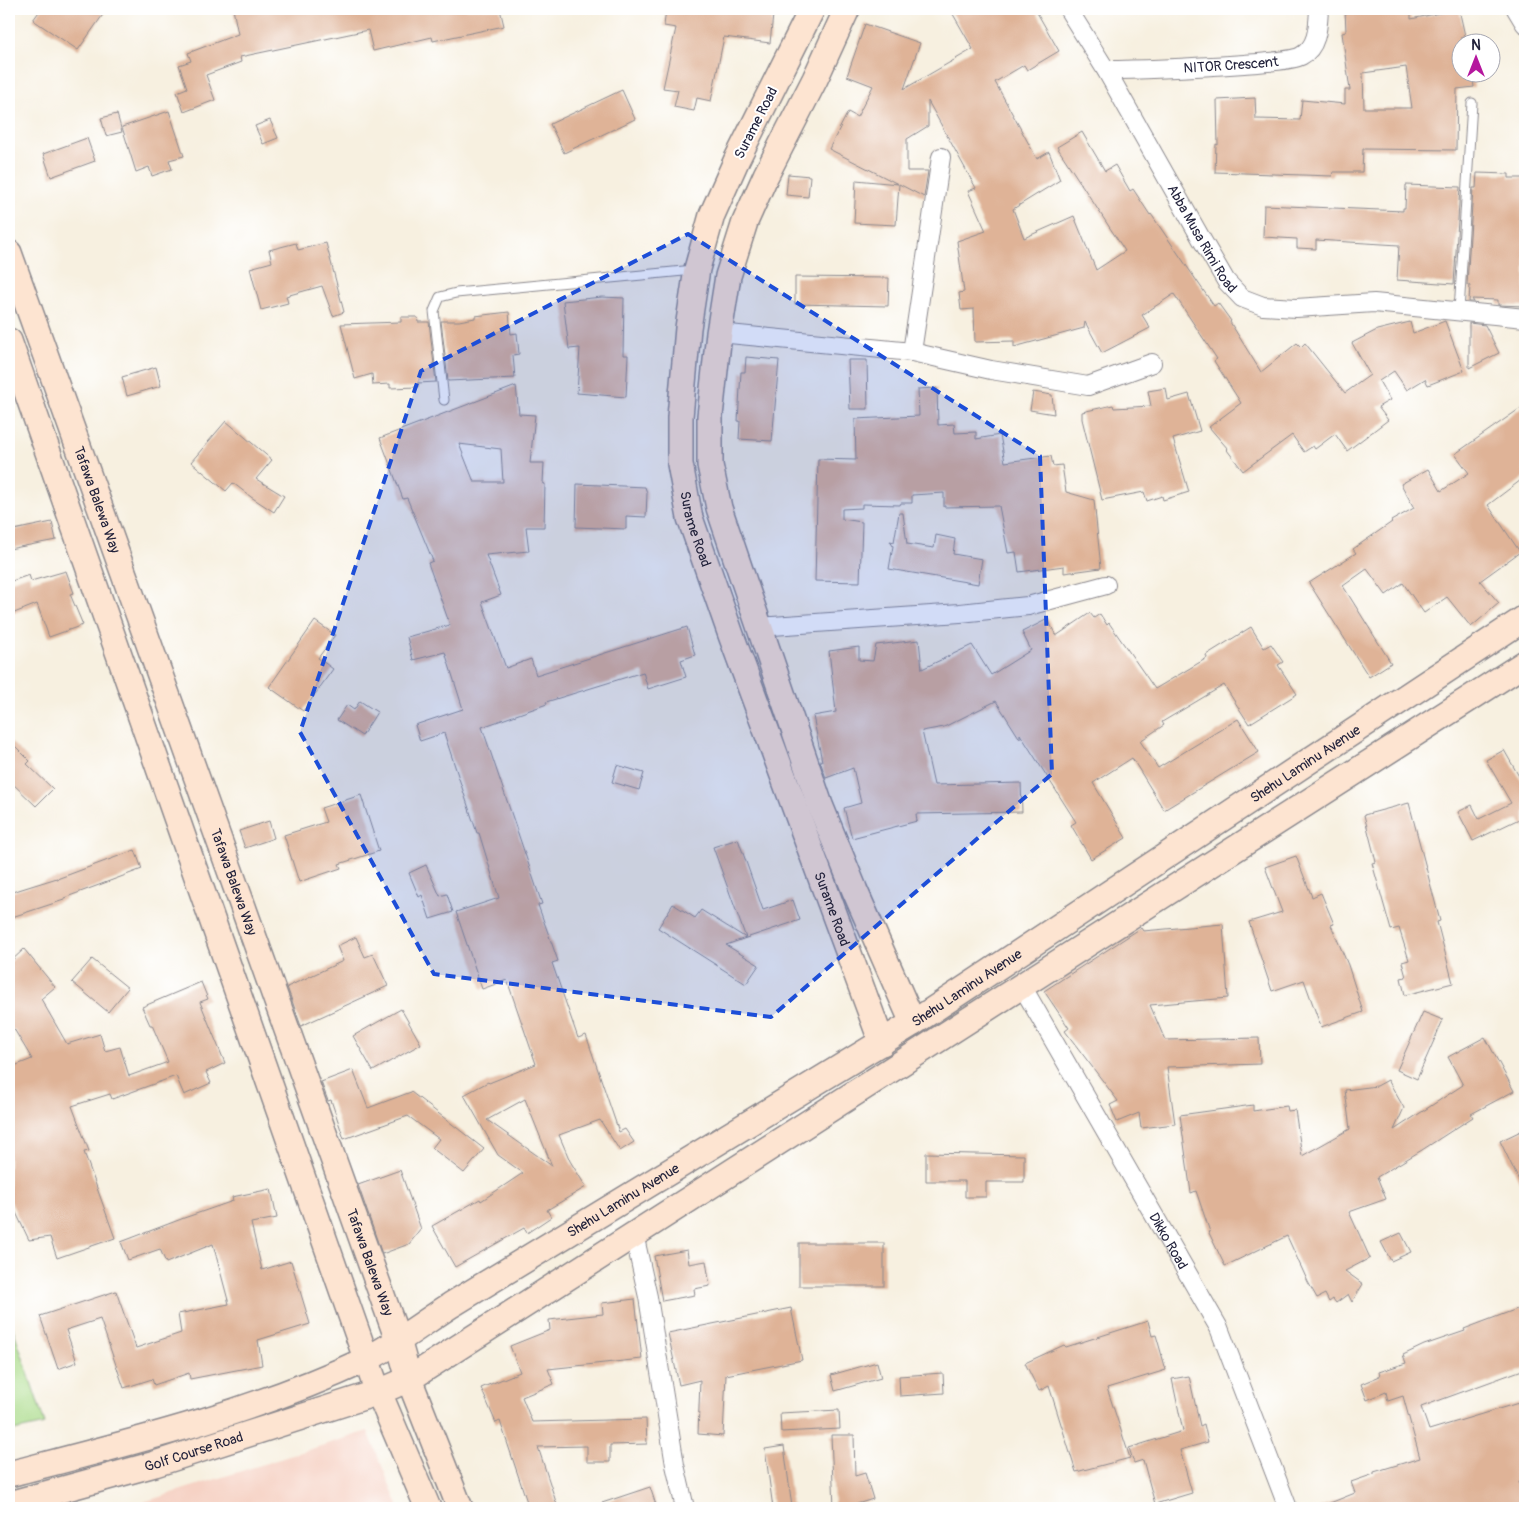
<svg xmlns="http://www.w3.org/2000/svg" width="1534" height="1517" font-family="Pangolin,sans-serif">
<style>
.built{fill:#f6d2c4}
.green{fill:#aadb8a;stroke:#667e62}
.building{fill:#dfb397;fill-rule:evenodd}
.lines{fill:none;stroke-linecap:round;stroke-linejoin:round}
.lane-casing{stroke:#8c898e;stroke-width:11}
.street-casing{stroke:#8c898e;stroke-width:20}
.secondary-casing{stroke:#8c898e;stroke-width:28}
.lane{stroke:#fff;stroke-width:9}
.street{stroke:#fff;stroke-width:18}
.secondary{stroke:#fde4d1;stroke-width:25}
.marked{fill:#1d4ed8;fill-opacity:0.2;stroke:#1d4ed8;stroke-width:4;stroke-dasharray:10 6;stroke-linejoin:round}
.labels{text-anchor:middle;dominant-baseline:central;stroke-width:4;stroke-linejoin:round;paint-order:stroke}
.street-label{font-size:14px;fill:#22223b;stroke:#fff}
</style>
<rect width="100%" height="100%" fill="#fff"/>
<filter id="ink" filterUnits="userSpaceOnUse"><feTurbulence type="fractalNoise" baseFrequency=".02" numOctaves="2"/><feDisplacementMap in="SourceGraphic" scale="10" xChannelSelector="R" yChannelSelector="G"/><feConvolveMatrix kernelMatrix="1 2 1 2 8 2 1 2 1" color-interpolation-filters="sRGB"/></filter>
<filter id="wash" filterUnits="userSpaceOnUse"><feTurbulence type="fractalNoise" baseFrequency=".0096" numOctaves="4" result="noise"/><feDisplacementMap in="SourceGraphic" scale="20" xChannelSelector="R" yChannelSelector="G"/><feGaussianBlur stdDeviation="1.12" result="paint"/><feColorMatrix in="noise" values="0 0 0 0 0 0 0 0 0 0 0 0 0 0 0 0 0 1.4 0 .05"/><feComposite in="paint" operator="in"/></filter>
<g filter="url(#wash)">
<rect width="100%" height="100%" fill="#f7f0e0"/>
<!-- built -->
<polygon class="built" points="368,1431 399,1508 125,1508"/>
<!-- green -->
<polygon class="green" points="9,1316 45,1424 9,1432"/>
<g id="blocks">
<!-- building -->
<g class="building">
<polygon points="41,9 107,9 78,50 33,20"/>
<polygon points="233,9 500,9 504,26 433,41 432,37 373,51 368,30 240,57 241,62 206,75 215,100 184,112 177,92 187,88 179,65 191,61 188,53 238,34"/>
<polygon points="666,9 723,9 773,15 770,43 724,37 711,101 697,98 694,111 674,107 678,90 663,88 676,28 664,26"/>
<polygon points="950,9 1035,9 1059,51 1027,70 1024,65 995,82 1037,159 1049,152 1060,180 1013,209 1024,238 1074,216 1096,270 1125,251 1057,147 1082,132 1105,171 1115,165 1130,191 1133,189 1150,215 1151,214 1214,306 1218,303 1231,321 1230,322 1261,372 1297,343 1301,347 1305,343 1345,393 1370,375 1352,343 1377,330 1410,322 1413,333 1445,321 1464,371 1428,385 1425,379 1407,390 1394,371 1379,381 1390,400 1378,407 1388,420 1347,451 1335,434 1315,449 1313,446 1304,452 1292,435 1243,471 1227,450 1228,449 1209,427 1241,403 1214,361 1217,359 1174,294 1142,315 1150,328 1102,353 1085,322 1084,328 1014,347 1014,341 975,342 974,309 961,310 959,293 964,292 957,241 986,231 968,191 976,188 928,101 928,126 907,139 907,171 928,171 924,197 899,184 896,225 854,223 856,180 898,184 829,149 848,112 857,117 873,86 847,76 865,24 920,43 904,89 973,49"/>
<path d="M 1345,9 L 1411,9 L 1411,19 L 1459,9 L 1465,36 L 1462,37 L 1462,72 L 1472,72 L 1474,87 L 1457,89 L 1456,150 L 1363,149 L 1362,172 L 1333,172 L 1332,176 L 1215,172 L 1216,144 L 1218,145 L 1217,100 L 1255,98 L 1256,119 L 1300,120 L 1302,100 L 1345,104 L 1345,90 L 1350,90 L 1342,33 L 1346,32 ZM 1406,67 L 1412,108 L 1364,108 L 1363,73 Z"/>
<polygon points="622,90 635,119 564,153 550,124"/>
<polygon points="169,111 184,156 169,160 172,169 152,176 149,167 136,172 122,127"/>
<polygon points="117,114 122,132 106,136 101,118"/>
<polygon points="270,120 278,138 263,144 255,126"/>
<polygon points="87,138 95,161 51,177 43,154"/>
<polygon points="1477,173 1509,174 1509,178 1525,178 1525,306 1498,305 1498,300 1472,299 1474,302 1469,302 1470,285 1467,285 1473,188 1476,188"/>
<polygon points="788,174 810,176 808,197 786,195"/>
<polygon points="1406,185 1460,187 1454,284 1397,280 1399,245 1316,240 1316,249 1297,248 1297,239 1263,237 1264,205 1403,211 1403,208 1405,208"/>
<polygon points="296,243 298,250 326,243 344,312 333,316 322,286 286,296 288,303 261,310 250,268 272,262 269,250"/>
<polygon points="795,277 889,278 888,306 795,304"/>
<polygon points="602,297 624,298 623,355 628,355 626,397 577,393 580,348 569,349 563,301"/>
<polygon points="509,312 511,334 517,333 519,354 513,355 515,378 448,381 441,321 459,321 475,318 475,316"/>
<polygon points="401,317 417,317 418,322 429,322 436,382 418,383 418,387 390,388 390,384 373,385 372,374 355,379 341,324 401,322"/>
<polygon points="1469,323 1485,325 1499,353 1469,368"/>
<polygon points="746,357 779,360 772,441 739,439 740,421 738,421 741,372 745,372"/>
<polygon points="848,360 867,360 868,409 850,409"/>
<polygon points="156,367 161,386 127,396 122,377"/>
<path d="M 516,386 L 519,414 L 535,415 L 530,463 L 544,463 L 543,483 L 545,484 L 544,527 L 526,527 L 529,551 L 486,555 L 501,595 L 482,602 L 506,668 L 531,659 L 536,675 L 687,627 L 695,655 L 681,660 L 686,677 L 648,689 L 643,672 L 546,702 L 547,704 L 482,727 L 542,904 L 538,905 L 558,961 L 552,963 L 578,1038 L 586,1035 L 619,1132 L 625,1129 L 634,1142 L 620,1151 L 600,1120 L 559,1135 L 570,1161 L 586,1187 L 547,1210 L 551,1217 L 527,1233 L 524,1228 L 455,1267 L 432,1226 L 480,1199 L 481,1201 L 523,1173 L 498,1155 L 464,1095 L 488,1082 L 489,1083 L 536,1064 L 507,980 L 482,989 L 456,912 L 499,898 L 479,833 L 477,833 L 444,733 L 420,741 L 415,725 L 463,709 L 445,652 L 413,660 L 407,637 L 450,625 L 428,563 L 433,561 L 407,498 L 403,499 L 380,438 ZM 459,444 L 501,449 L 503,482 L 474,482 ZM 525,1099 L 552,1166 L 487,1120 Z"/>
<polygon points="937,388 938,425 954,424 955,433 976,432 976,439 1000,435 1005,462 1051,456 1053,466 1062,465 1066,492 1094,500 1101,568 1064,573 1064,566 1019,572 1016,552 1008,553 999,506 944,507 944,493 912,495 912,503 901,503 900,505 862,504 862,508 842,509 842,519 862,522 860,582 815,581 818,459 856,460 855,419 919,416 918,389"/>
<polygon points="1166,388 1168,400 1189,394 1200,431 1173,439 1189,492 1163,500 1162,496 1147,501 1144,492 1102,500 1082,419 1082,412 1113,405 1114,408 1151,406 1148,391"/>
<polygon points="1033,392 1052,395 1054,414 1030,410"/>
<polygon points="1525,405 1525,477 1488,505 1520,552 1480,581 1499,603 1471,627 1447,597 1424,613 1403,583 1386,595 1367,569 1343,586 1391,663 1369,677 1309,583 1356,553 1353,549 1392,522 1391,521 1414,508 1401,484 1428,469 1441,491 1469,473 1455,454"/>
<polygon points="226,421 272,460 256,479 284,496 274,512 251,497 233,483 226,491 191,462"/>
<polygon points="577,484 645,487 647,493 646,517 626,516 626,529 576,527"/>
<polygon points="899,513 903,513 907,544 934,548 936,535 955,539 953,554 982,559 978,584 889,569 893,546 890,541 894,542"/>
<polygon points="52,522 56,540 9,549 9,531"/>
<polygon points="66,571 74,593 70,594 83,625 49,637 37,604 9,615 9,582 29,575 31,581"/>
<polygon points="1090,613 1094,618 1100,614 1107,625 1109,623 1155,689 1207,658 1206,655 1251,627 1264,648 1271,644 1283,662 1278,665 1297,694 1249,724 1224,685 1162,722 1164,725 1140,741 1158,768 1238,719 1259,752 1164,810 1132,758 1093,783 1126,838 1091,859 1071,825 1076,822 1020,734 1020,739 996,701 944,727 922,731 934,785 1021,783 1022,812 916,814 917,821 852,838 844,808 861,803 853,768 826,778 820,761 822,761 813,716 836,712 829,651 859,647 859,660 873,661 876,645 919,640 922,669 972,645 991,675 1031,650 1022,632 1048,619 1056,636"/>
<polygon points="315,621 335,635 318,658 333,669 303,711 269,687"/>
<polygon points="360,701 377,712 362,736 337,720 347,705 354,710"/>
<polygon points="9,740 30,761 27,764 53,789 36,806 10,781 9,782"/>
<polygon points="1504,750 1525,787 1525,829 1519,819 1473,841 1458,812 1472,805 1479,819 1511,803 1486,760"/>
<polygon points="617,765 644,773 639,790 612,782"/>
<polygon points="361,795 379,851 339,864 341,868 299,882 284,835 326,822 321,808"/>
<polygon points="1409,803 1440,921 1437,922 1453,983 1405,995 1401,978 1406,977 1402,962 1409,960 1399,928 1391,930 1372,863 1376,862 1364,815"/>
<polygon points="269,821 274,838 245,848 239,831"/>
<polygon points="738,839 763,910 793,900 800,920 746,938 713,847"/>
<polygon points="135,850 142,869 64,898 64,900 9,918 9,893 57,878 57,879"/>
<polygon points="1296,856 1312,897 1321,893 1334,924 1331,925 1348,965 1363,1012 1321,1027 1304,980 1272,991 1249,922 1282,912 1265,867"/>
<polygon points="426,865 440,896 447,894 453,912 430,919 422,895 419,897 409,873"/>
<polygon points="673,904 695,918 701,910 746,938 726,945 759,965 746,984 658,928"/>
<polygon points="1223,924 1228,998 1150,1005 1165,1040 1259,1038 1260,1064 1167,1067 1175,1124 1141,1128 1139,1113 1117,1122 1110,1105 1118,1101 1065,1031 1069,1028 1044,991 1141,928 1143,931"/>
<polygon points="356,937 365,957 373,954 388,986 301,1026 287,987 343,961 337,946"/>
<polygon points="24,949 55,987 41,999 67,1044 100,1034 105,1051 120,1047 129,1076 168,1062 152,1025 150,1025 142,1007 201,982 208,999 200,1002 225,1063 206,1072 211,1083 184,1095 176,1076 112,1099 110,1094 72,1106 89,1151 84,1152 115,1238 57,1258 50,1237 29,1240 9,1198 9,1068 32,1059 14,1029 9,1032 9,963"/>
<polygon points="92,959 128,988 108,1012 72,982"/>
<polygon points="401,1009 421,1044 373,1071 353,1036"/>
<polygon points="1423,1012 1443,1020 1417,1079 1397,1070"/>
<polygon points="1485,1037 1514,1091 1471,1114 1473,1117 1422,1150 1377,1177 1386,1199 1349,1212 1370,1258 1345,1271 1363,1284 1352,1302 1348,1294 1336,1303 1333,1299 1329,1302 1325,1294 1317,1298 1308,1282 1287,1236 1225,1266 1209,1233 1210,1232 1196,1191 1191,1193 1180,1115 1253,1105 1253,1111 1287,1106 1288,1111 1295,1110 1302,1156 1350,1129 1345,1090 1377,1086 1388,1080 1404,1108 1394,1130 1463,1085 1448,1057"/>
<polygon points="353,1070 368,1108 411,1092 484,1149 464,1173 432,1148 439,1139 408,1116 344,1139 331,1100 328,1101 321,1082"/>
<polygon points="1525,1129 1525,1193 1500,1141"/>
<polygon points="926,1153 1024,1155 1024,1182 986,1182 986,1197 965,1197 965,1181 926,1181"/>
<polygon points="400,1170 421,1229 409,1244 382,1254 358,1185"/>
<polygon points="271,1189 277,1218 251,1223 262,1270 291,1261 310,1324 258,1340 262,1365 190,1379 189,1373 154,1385 152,1379 124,1388 100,1319 66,1330 77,1362 58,1369 40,1316 116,1291 136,1348 181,1333 178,1314 229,1304 213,1244 166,1263 160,1249 128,1260 121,1242 184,1218 233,1201 232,1197"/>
<polygon points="1401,1233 1411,1252 1391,1261 1381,1242"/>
<rect x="799" y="1243" width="85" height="43"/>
<polygon points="687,1250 689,1264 706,1261 710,1286 694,1289 695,1295 662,1301 654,1256"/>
<polygon points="635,1299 642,1359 548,1369 554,1384 522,1397 532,1422 646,1419 647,1444 610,1445 610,1462 587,1462 587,1446 538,1447 558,1508 529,1508 500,1421 496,1423 481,1388 520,1372 510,1346 550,1330 549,1320 603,1314 602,1303"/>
<polygon points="1525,1306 1525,1369 1421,1407 1429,1430 1525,1401 1525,1480 1519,1482 1525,1501 1525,1508 1320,1508 1320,1507 1355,1493 1351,1482 1374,1474 1374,1472 1420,1458 1403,1396 1388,1401 1386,1392 1367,1400 1361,1384 1380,1376 1379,1372 1406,1363 1403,1355 1424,1345 1465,1331 1464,1329"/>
<polygon points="791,1308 802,1360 726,1375 723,1436 698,1434 700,1380 679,1385 668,1333"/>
<polygon points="1148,1321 1152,1336 1156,1335 1166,1370 1107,1388 1130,1458 1076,1472 1049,1386 1039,1391 1025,1363 1064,1345 1066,1347"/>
<polygon points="877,1362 881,1378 835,1391 831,1375"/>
<polygon points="943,1373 944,1393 900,1396 899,1376"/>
<polygon points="1189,1376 1200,1426 1204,1424 1208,1442 1180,1450 1192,1493 1155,1504 1143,1460 1134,1463 1129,1448 1183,1431 1172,1379"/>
<polygon points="839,1410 840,1429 781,1432 780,1413"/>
<polygon points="831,1435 854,1435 855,1476 865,1473 873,1499 857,1504 857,1508 834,1508"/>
<polygon points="784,1446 792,1507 773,1508 765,1449"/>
<polygon points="650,1487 657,1508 596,1508 596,1505"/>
</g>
</g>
</g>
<g filter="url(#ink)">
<use href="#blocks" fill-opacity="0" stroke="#8c898e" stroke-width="1"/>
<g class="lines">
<!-- lane casing -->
<g class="lane-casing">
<g id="lane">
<polyline points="1459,311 1472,103"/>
<polyline points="444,400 434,311 440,297 456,293 694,270"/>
</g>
</g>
<!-- street casing -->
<g class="street-casing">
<g id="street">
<path id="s1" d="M 1068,9 L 1106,70 L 1202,240 L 1226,281 L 1242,298 L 1263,306 L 1296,308 L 1374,303 L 1525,318"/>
<polyline points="1516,9 1525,24"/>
<path id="s2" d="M 1106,70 C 1152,70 1198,67 1244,64 C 1256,63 1292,61 1301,56 C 1318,47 1318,26 1319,9"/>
<polyline points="719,333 912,352 991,370 1088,386 1152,363"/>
<polyline points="912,352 941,157"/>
<polyline points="758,627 960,613 1028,606 1106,585"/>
<path id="s3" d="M 1022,986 L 1219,1328 L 1288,1508"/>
<polyline points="634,1234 648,1297 675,1465 685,1508"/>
</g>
</g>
<!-- secondary casing -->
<g class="secondary-casing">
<g id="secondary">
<path id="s4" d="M 812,9 L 737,159 L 712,215 L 697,269 L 688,328 L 680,417 L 680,464 L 690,518 L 731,635 L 882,1043"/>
<polyline points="847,9 815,79 766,175 745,222 728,276 719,333 710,416 710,465 719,508 820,805 855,891 913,1023"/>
<path id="s5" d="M 9,253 L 398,1340 L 409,1379 L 460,1508"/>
<polyline points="9,341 374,1381 428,1508"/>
<path id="s6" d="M 9,1474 C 129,1443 252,1413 365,1360 C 395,1345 423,1323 451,1305 L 913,1023 L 1525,618"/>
<path id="s7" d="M 9,1504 L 155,1464 L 379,1392 L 409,1379 L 1525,663"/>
</g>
</g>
<!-- lane -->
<use href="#lane" class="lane"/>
<!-- street -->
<use href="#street" class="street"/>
<!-- secondary -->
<use href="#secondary" class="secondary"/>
</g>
</g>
<!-- marked area -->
<path class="marked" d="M 688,234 L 1040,456 L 1052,774 L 771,1017 L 434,974 L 300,732 L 421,371 Z"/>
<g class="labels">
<!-- street labels -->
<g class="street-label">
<text stroke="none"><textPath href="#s2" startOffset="125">NITOR Crescent</textPath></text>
<text transform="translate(756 123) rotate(-63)">Surame Road</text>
<text stroke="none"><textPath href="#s1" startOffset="266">Abba Musa Rimi Road</textPath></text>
<text stroke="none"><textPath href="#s5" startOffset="262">Tafawa Balewa Way</textPath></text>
<text stroke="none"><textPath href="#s4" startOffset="548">Surame Road</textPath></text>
<text stroke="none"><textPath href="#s6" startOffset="1488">Shehu Laminu Avenue</textPath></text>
<text stroke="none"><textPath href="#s5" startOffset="668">Tafawa Balewa Way</textPath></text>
<text stroke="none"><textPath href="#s4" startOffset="952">Surame Road</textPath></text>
<text stroke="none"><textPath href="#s6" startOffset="1082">Shehu Laminu Avenue</textPath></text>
<text stroke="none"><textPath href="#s6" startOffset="678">Shehu Laminu Avenue</textPath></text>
<text stroke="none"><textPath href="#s3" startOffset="294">Dikko Road</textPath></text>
<text stroke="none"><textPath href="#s5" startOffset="1072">Tafawa Balewa Way</textPath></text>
<text stroke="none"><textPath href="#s7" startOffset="192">Golf Course Road</textPath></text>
</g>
</g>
<!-- margin -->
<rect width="1534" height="1517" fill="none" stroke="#fff" stroke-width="30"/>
<!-- north arrow -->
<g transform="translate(1476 58)"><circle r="24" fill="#ffffff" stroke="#a7a7b1"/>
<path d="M0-4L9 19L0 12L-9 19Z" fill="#b5179e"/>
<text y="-8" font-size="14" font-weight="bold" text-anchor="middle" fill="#22223b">N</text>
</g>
</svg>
